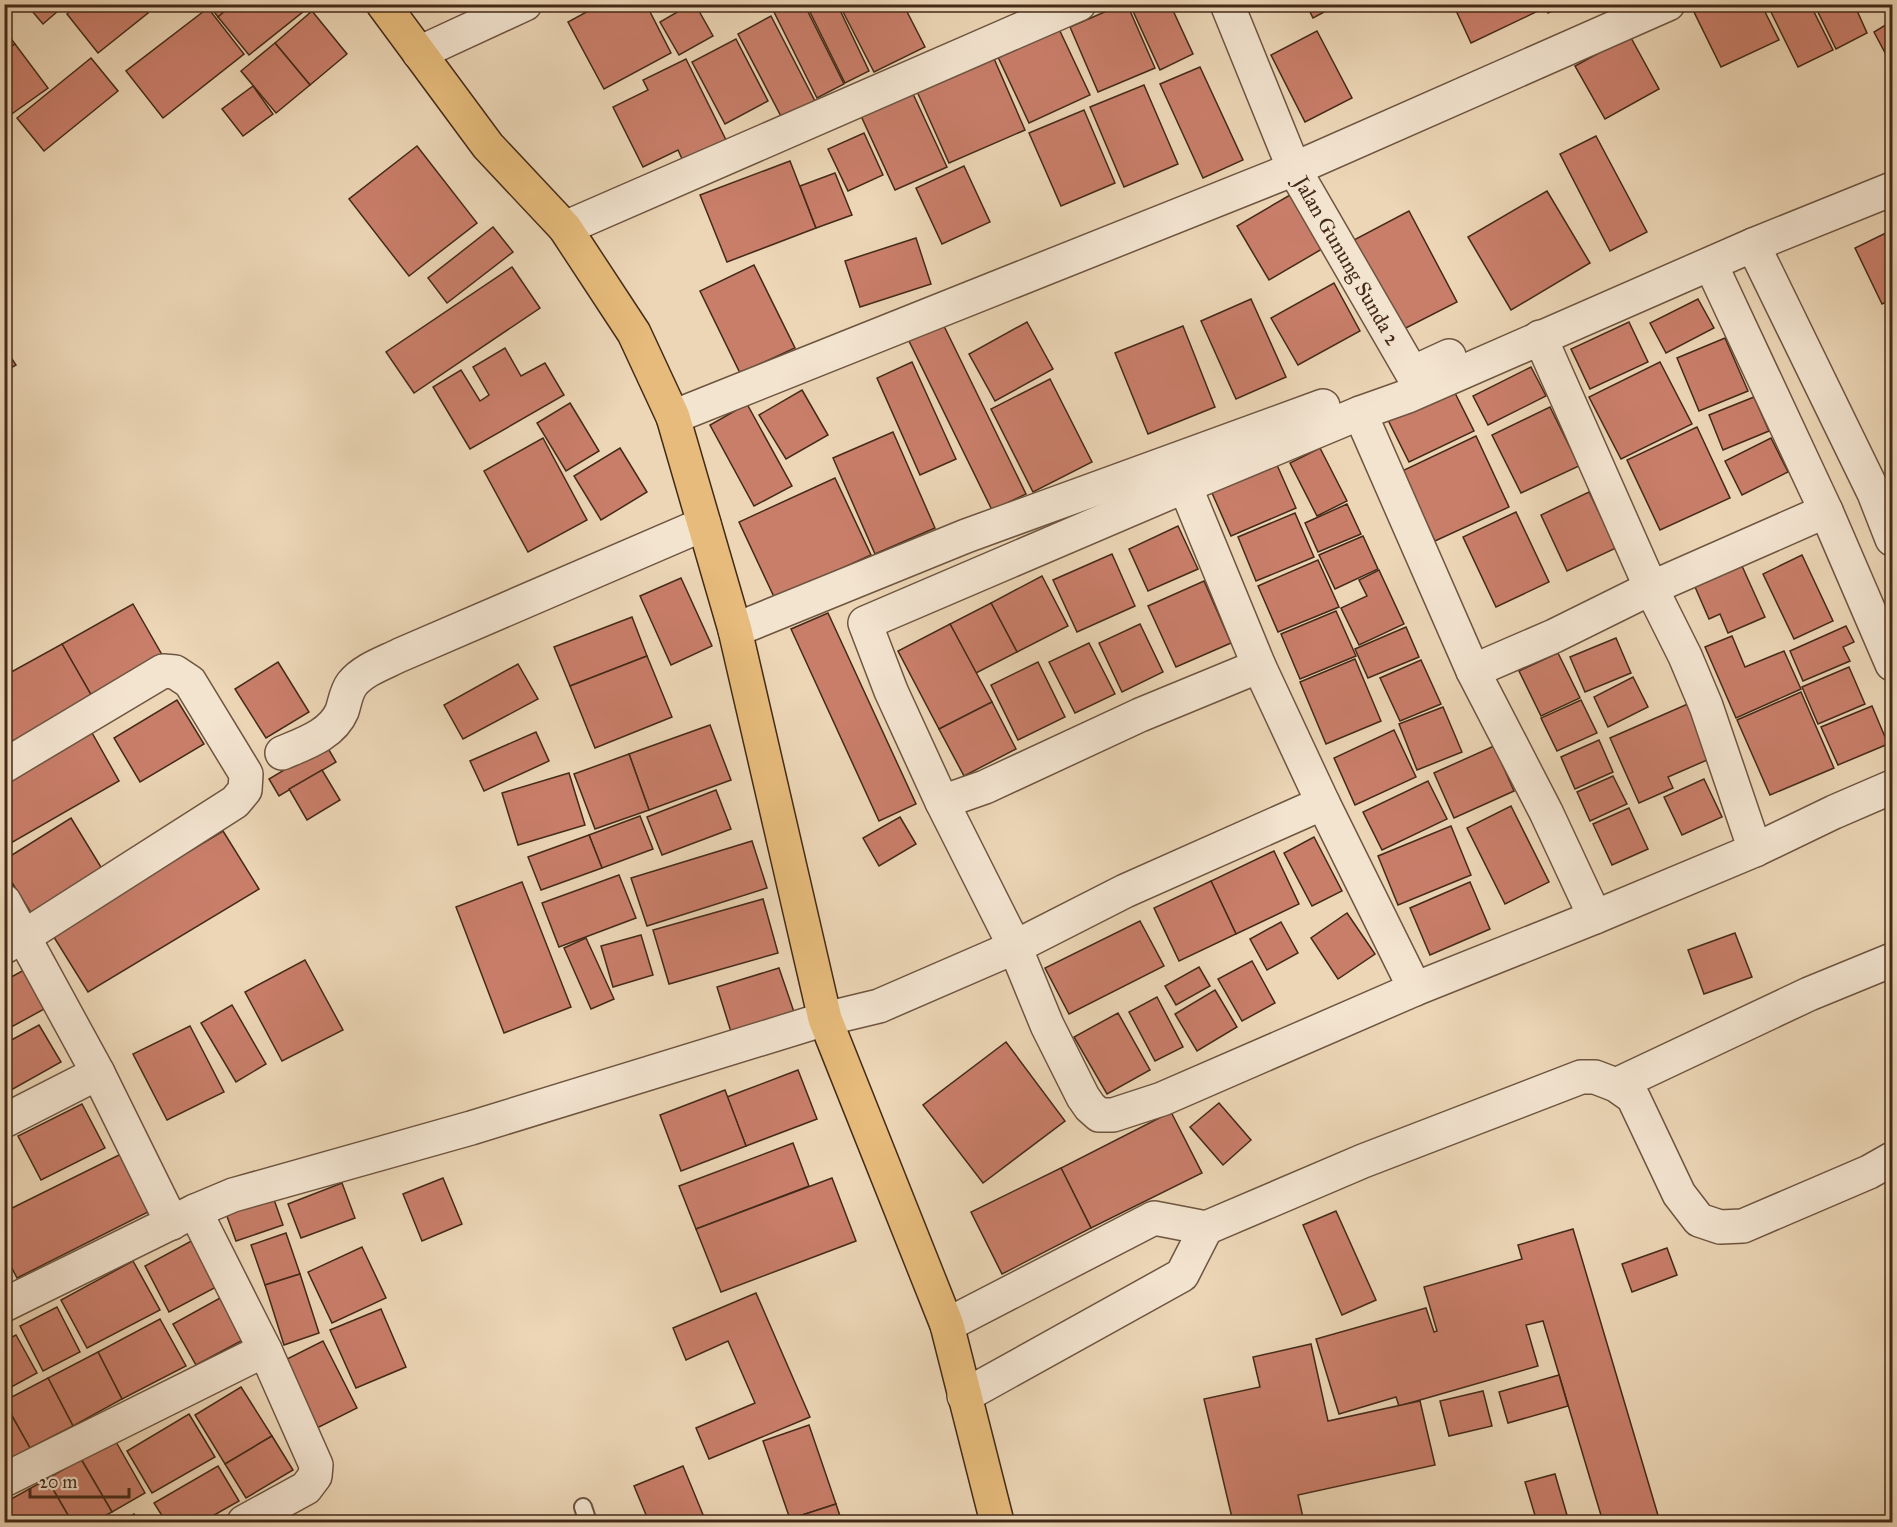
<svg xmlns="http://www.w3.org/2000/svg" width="1897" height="1527" font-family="'IM FELL Great Primer',serif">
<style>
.building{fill:#c97e6a;stroke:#442a18;stroke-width:1.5}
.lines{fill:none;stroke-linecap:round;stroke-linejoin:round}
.service-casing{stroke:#6e5540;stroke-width:20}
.minor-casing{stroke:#6e5540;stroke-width:36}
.primary-casing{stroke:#442a18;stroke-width:36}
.service{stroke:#f3e4d0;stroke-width:16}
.minor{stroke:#f3e4d0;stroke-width:33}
.primary{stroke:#e6bb7b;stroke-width:33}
.labels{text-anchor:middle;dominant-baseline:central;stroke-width:5;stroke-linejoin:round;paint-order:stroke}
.street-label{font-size:21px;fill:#442a18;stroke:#f3e4d0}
</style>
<rect width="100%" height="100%" fill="#ecd6b6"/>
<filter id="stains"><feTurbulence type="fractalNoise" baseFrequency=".00333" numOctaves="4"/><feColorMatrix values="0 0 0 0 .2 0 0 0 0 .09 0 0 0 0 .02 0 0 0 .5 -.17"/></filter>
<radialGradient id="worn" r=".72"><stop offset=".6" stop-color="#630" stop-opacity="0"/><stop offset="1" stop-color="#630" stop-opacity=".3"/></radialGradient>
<!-- building -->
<g class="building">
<polygon points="26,4 66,4 43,24"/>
<polygon points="79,4 142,4 148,13 98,53 67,14"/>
<polygon points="208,4 233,4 218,17"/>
<polygon points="233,4 307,4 309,7 249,55 218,17"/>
<polygon points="601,4 646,4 671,53 604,89 568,22"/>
<polygon points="691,4 695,4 713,36 679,55 660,22"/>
<polygon points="780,4 804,4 844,84 817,98 772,8"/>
<polygon points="806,4 837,4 869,71 845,83"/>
<polygon points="839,4 903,4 925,47 874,72"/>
<polygon points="1123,4 1127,4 1155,68 1098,92 1070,27"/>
<polygon points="1142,4 1170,4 1193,54 1160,70 1132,9"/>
<polygon points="1306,4 1339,4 1313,18"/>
<polygon points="1453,4 1532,4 1536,12 1471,43"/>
<polygon points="1544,4 1567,4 1548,13"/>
<polygon points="1705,4 1761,4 1779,40 1721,67 1693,10"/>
<polygon points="1767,4 1810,4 1833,50 1798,67"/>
<polygon points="1814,4 1854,4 1867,33 1836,49"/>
<polygon points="208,8 244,54 163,118 126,71"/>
<polygon points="312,11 347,54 310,85 275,43"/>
<polygon points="771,16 817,105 784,122 738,34"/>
<polygon points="1892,21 1892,66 1874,32"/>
<polygon points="4,29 15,44 4,52"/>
<polygon points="1059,29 1090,95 1029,123 998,57"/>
<polygon points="1317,31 1352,98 1305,122 1271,55"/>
<polygon points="1630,36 1659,89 1605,119 1575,66"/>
<polygon points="736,39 768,101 725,124 692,62"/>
<polygon points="275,43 310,85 276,113 241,71"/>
<polygon points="15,44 48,88 6,118 4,115 4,52"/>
<polygon points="992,54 1025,130 949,163 915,87"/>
<polygon points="91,58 118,91 44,151 17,118"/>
<polygon points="686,59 726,140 683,161 678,150 643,167 613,107 648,90 643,80"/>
<polygon points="1200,67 1243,160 1203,178 1160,84"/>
<polygon points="907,81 947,167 895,190 856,105"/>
<polygon points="1144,85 1178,164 1124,187 1090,107"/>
<polygon points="253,86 273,114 243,136 222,109"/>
<polygon points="1084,110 1115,183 1061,206 1029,133"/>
<polygon points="864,133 883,175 848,191 828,149"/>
<polygon points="1596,136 1647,232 1610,251 1560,154"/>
<polygon points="417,146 477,223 409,276 349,199"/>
<polygon points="790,161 816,228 727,262 700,195"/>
<polygon points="964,166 990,222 942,244 916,188"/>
<polygon points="835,173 852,215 816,228 800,186"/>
<polygon points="1547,191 1590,263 1511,310 1468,237"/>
<polygon points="1290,195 1322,249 1269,280 1237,226"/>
<polygon points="1409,211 1457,302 1400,331 1352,241"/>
<polygon points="493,227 513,252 447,303 428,278"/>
<polygon points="1892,230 1892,299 1882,304 1855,248"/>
<polygon points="916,238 931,284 860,307 845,261"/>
<polygon points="754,265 795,348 740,373 700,291"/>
<polygon points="512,267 540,308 414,393 386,352"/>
<polygon points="1334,283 1360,331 1298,365 1271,318"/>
<polygon points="1251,299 1286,377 1236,399 1201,321"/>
<polygon points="1698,299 1714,328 1666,353 1650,323"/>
<polygon points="1892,307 1892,323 1886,310"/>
<polygon points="1027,322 1053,369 995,401 969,354"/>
<polygon points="1629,322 1648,362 1590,389 1571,349"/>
<polygon points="943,324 1026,494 992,510 909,341"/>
<polygon points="1183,326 1215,407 1148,434 1115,353"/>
<polygon points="1725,338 1748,391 1699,411 1677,358"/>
<polygon points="4,347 16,365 4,372"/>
<polygon points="505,348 521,376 545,363 564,395 470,449 433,387 461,370 480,401 489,395 473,367"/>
<polygon points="912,362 956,459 920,475 877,378"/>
<polygon points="1660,362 1692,424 1621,459 1589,397"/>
<polygon points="1531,367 1546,396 1488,425 1473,396"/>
<polygon points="1050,379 1092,462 1033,492 991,409"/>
<polygon points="1453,389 1474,431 1409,462 1388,420"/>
<polygon points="802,390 828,435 786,459 759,415"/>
<polygon points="1754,397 1769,431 1723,450 1709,415"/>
<polygon points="570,403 599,451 566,471 537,423"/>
<polygon points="747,404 792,486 754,506 710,425"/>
<polygon points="1550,407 1579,466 1521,493 1492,435"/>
<polygon points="1697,427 1730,498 1660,530 1627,460"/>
<polygon points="893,432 935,528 875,554 833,458"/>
<polygon points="1476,436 1509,507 1435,541 1402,471"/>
<polygon points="543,438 587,520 528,552 484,471"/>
<polygon points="1771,438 1788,472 1742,495 1725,461"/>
<polygon points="620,448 647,492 601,520 574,476"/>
<polygon points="1320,448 1347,501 1317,516 1290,463"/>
<polygon points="1273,456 1296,508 1231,536 1208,484"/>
<polygon points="835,478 871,555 775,599 739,522"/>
<polygon points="1589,492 1616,548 1567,571 1541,515"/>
<polygon points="1347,504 1361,534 1318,552 1305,523"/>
<polygon points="1516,512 1549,582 1496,607 1463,537"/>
<polygon points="1295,513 1314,557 1256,581 1238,537"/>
<polygon points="1178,526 1198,569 1148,591 1129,549"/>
<polygon points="1363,536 1378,569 1335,589 1319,555"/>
<polygon points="1112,554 1135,606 1077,632 1053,580"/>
<polygon points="1802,555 1833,621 1794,639 1763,574"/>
<polygon points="1318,560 1339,607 1278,632 1258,586"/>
<polygon points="1742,566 1765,617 1728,633 1720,614 1709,619 1695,587"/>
<polygon points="1379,570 1404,624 1359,645 1341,608 1367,596 1359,580"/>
<polygon points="1042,576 1068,626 1017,652 991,603"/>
<polygon points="681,578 712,646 671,665 640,596"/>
<polygon points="1204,581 1231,643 1176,667 1148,606"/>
<polygon points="991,603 1017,652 976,673 950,624"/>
<polygon points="133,604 165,660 94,700 62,644"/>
<polygon points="1336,611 1356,656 1300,679 1281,634"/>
<polygon points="828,613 916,804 879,821 791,629"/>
<polygon points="632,617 647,656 570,686 554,647"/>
<polygon points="950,624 992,702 939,729 898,651"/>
<polygon points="1140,624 1163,672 1122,692 1099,643"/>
<polygon points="1846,626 1854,642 1843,647 1850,661 1803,681 1790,651"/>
<polygon points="1406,627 1419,657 1368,678 1355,649"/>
<polygon points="1732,636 1745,667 1784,651 1801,689 1736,718 1705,647"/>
<polygon points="1616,638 1631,673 1585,692 1570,657"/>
<polygon points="1089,643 1115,694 1075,713 1049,662"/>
<polygon points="62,644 94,700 4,751 4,676"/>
<polygon points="1558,653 1580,698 1541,716 1519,671"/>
<polygon points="647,656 672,717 595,748 570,686"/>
<polygon points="1355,659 1381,721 1326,744 1300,682"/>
<polygon points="1421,660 1441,704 1400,721 1380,678"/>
<polygon points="278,662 309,712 266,738 235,689"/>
<polygon points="1038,662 1065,717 1018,740 991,685"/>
<polygon points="518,664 538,699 463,739 444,705"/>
<polygon points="1849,667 1865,704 1818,724 1802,687"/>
<polygon points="1633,677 1648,707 1608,727 1594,697"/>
<polygon points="1801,692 1834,768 1770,795 1737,720"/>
<polygon points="177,700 204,744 140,782 114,738"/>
<polygon points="1581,700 1597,733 1557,751 1541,718"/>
<polygon points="992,702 1016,749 964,776 939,729"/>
<polygon points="1690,703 1714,757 1668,777 1673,788 1639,803 1610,738"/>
<polygon points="1872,706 1888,744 1838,765 1821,727"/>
<polygon points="1443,707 1462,752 1417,770 1399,724"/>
<polygon points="710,725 731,780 649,810 629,754"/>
<polygon points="1394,730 1416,777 1355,805 1334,758"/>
<polygon points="91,731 119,781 4,847 4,781"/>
<polygon points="536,732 549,761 484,791 470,761"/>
<polygon points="1599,740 1613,772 1575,789 1561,757"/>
<polygon points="326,745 336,762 279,796 269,779"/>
<polygon points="1494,746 1514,791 1454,818 1434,773"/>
<polygon points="629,754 649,810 595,829 574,774"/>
<polygon points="322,770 340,800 307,820 289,789"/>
<polygon points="569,773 585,825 518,845 502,793"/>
<polygon points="1613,776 1627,804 1590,821 1577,792"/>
<polygon points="1704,779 1722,817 1682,835 1664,797"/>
<polygon points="1428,781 1447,819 1382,850 1363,812"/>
<polygon points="716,790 731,829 662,855 647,817"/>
<polygon points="1511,806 1549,882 1505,904 1467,828"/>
<polygon points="1629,808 1648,849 1612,865 1593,824"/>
<polygon points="640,816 653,849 602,868 589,835"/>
<polygon points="900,817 916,844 879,866 863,838"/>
<polygon points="71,818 104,872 33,916 4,870 4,860"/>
<polygon points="1451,826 1471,875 1398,905 1378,856"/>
<polygon points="223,831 259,889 88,992 52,934"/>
<polygon points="589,835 602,868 541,890 528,857"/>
<polygon points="1314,837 1342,891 1312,906 1284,853"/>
<polygon points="752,841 767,888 647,926 631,878"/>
<polygon points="1274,851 1299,904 1236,934 1211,881"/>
<polygon points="619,875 636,918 559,947 542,903"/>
<polygon points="1211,881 1236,934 1179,961 1154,908"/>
<polygon points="522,882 571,1007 504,1033 456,907"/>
<polygon points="1470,882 1490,929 1430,955 1410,908"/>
<polygon points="763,899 778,953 669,984 653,930"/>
<polygon points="1347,913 1375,954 1338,979 1311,938"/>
<polygon points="1140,921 1164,966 1069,1014 1045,968"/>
<polygon points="1281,922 1298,953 1267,970 1250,939"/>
<polygon points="1735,933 1752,977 1704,994 1688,950"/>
<polygon points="641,935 653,975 613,987 601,946"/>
<polygon points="586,938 614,999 591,1009 564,948"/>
<polygon points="305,960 343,1030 282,1061 245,992"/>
<polygon points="1252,961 1275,1003 1242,1021 1218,979"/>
<polygon points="1199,967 1210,986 1176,1005 1165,986"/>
<polygon points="779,968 795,1015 732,1035 717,987"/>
<polygon points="24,970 46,1008 4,1031 4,981"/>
<polygon points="1215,990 1237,1027 1197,1051 1175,1014"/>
<polygon points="1157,997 1183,1047 1155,1061 1129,1012"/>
<polygon points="232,1005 266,1064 236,1082 201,1023"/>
<polygon points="1118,1013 1150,1070 1107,1094 1074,1037"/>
<polygon points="39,1025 61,1062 4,1094 4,1044"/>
<polygon points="190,1026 224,1092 167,1120 133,1054"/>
<polygon points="1006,1042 1065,1121 983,1183 923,1105"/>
<polygon points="798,1070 817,1119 746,1146 727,1097"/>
<polygon points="725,1090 746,1146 681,1171 660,1115"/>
<polygon points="1219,1103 1251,1140 1223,1165 1190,1127"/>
<polygon points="82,1104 105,1148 41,1180 18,1136"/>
<polygon points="1171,1112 1202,1173 1091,1228 1061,1168"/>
<polygon points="793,1143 809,1186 696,1229 679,1186"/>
<polygon points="127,1151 156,1208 17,1278 4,1253 4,1212"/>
<polygon points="1061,1168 1091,1228 1002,1274 971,1212"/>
<polygon points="443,1178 462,1224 422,1241 403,1194"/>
<polygon points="832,1178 856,1241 721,1292 696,1229"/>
<polygon points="342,1183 355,1218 301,1238 288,1204"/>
<polygon points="272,1194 283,1225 236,1241 225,1211"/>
<polygon points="1336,1211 1376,1300 1342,1315 1303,1225"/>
<polygon points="1573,1229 1660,1522 1603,1522 1543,1321 1526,1325 1538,1366 1399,1406 1396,1397 1339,1414 1316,1339 1426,1308 1434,1332 1437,1331 1424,1287 1522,1259 1518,1245"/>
<polygon points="286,1233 300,1274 265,1285 251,1245"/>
<polygon points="195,1239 220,1285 169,1312 145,1266"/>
<polygon points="362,1247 386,1298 332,1323 308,1272"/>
<polygon points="1667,1248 1677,1275 1632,1292 1622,1264"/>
<polygon points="133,1261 160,1310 87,1348 61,1300"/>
<polygon points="300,1274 319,1333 284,1345 265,1285"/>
<polygon points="756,1293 810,1417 709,1459 696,1428 755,1403 728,1341 686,1360 673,1328"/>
<polygon points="220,1298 243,1340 196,1365 173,1324"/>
<polygon points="57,1307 80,1352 43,1371 20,1326"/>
<polygon points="381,1309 406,1367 356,1388 330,1330"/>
<polygon points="160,1319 186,1366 122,1399 98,1352"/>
<polygon points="16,1335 37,1373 4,1391 4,1341"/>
<polygon points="323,1341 357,1408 317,1428 283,1361"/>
<polygon points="1311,1344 1328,1421 1420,1401 1435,1465 1298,1495 1304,1522 1233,1522 1204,1399 1260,1387 1253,1357"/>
<polygon points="98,1352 122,1399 73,1426 48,1378"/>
<polygon points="1559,1375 1568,1406 1508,1423 1499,1392"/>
<polygon points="48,1378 73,1426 30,1448 4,1401"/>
<polygon points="241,1387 272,1436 225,1464 195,1415"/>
<polygon points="1483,1391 1492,1426 1449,1436 1440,1401"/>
<polygon points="4,1402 30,1448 4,1462"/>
<polygon points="189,1414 215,1457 152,1493 127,1451"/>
<polygon points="809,1425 836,1504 790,1519 763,1441"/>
<polygon points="272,1436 293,1470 246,1498 225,1464"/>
<polygon points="115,1440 145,1493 112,1512 81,1459"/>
<polygon points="81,1459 112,1512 93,1522 72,1522 47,1479"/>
<polygon points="218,1466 239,1501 202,1522 166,1522 154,1503"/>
<polygon points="683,1466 706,1522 649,1522 634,1486"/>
<polygon points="1555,1474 1569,1522 1537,1522 1525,1482"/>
<polygon points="47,1479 72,1522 4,1522 4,1503"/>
<polygon points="836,1504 842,1522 791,1522 790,1519"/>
<polygon points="134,1514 139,1522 120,1522"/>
</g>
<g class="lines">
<!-- service casing -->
<g class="service-casing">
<polyline id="service" points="583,1507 588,1522"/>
</g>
<!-- minor casing -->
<g class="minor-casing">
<g id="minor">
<path id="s1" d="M 1227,4 L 1294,169 L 1412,373 L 1449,356"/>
<polyline points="419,53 525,4"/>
<polyline points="1892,189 1753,245 1408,396 1360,413 1185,486 865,623 891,691 942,802 1015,947 1047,1025 1083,1097 1090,1107 1099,1115 1113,1115 1162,1099 1415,989 1595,917 1755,850 1834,812 1892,787"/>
<polyline points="565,228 1079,4"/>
<polyline points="1753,245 1874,493 1892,539"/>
<polyline points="1711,265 1826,511 1892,664"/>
<polyline points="1540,337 1651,588 1826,511"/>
<polyline points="1360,413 1473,671 1546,812 1595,917"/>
<polyline points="673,417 1294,169 1668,4"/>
<polyline points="1185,486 1259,666 1323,803 1415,989"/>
<polyline points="735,630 966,536 1323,406"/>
<polyline points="1473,671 1554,636 1651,588 1685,656 1706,706 1755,850"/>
<path d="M 282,753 C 303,744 332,735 342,711 C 345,702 346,692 352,684 C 363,670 384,663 400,655 L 704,524"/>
<polyline points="4,766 163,671 175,672 190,682 246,774 245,790 235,802 25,936 4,947"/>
<polyline points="942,802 985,787 1140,715 1259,666"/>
<polyline points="4,901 98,1073 172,1223"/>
<polyline points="1616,1085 1809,994 1892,960"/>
<polyline points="4,1121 98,1073"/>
<polyline points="195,1211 265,1350 316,1465 315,1476 306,1488 244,1522"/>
<polyline points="4,1305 195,1211 233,1195 471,1128 825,1019 879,1006 1015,947 1125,891 1323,803"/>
<polyline points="947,1325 1154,1218 1206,1228 1363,1161 1581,1077 1595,1077 1616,1085 1633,1097 1679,1194 1699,1220 1720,1227 1743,1226 1869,1172 1892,1159"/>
<polyline points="964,1396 1182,1275 1206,1228"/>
<polyline points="4,1480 265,1350"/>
</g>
</g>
<!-- primary casing -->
<g class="primary-casing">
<polyline id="primary" points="383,4 488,146 565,228 634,333 673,417 735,630 825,1019 947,1325 997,1522"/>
</g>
<!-- service -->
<use href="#service" class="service"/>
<!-- minor -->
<use href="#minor" class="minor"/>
<!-- primary -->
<use href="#primary" class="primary"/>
</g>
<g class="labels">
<!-- street labels -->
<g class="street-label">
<text stroke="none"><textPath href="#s1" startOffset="284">Jalan Gunung Sunda 2</textPath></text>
</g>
</g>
<!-- margin -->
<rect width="1897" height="1527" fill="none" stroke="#ecd6b6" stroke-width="24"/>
<rect x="6" y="6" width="1885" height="1515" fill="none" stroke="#442a18" stroke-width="3"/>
<rect x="12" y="12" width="1873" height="1503" fill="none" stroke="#442a18" stroke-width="1.5"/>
<!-- scale -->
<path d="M30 1488v9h99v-9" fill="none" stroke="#442a18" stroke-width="3"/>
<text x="39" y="1488" font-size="18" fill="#442a18" stroke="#f3e4d0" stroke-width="4.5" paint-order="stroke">20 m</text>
<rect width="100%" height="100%" filter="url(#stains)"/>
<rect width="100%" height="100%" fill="url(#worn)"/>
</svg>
